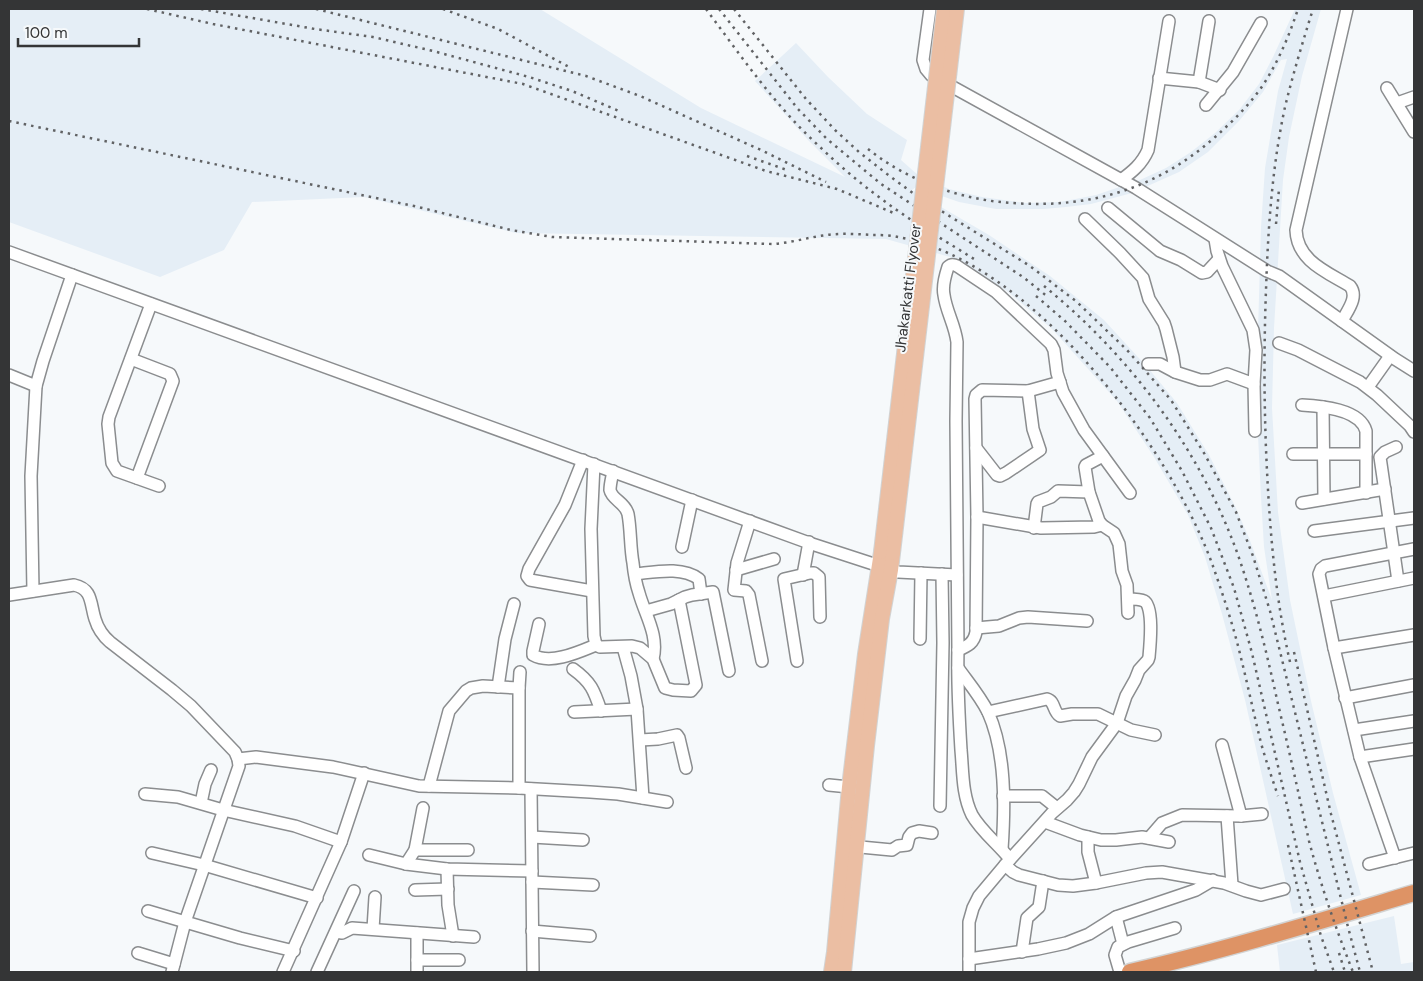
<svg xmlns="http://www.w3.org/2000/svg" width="1423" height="981" font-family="'DM Sans',sans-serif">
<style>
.built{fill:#e5eef6;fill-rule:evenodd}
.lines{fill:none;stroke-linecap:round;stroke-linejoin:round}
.minor-casing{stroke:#8b8d8f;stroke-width:14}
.major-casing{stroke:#d2d3d3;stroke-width:16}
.highway-casing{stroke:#d2d3d3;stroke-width:19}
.minor{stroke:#fff;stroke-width:11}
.major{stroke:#ebbea3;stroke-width:14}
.highway{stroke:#de9365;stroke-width:16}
.rail{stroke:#616264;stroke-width:2.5;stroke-dasharray:2.5 5;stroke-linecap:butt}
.major-bridge-casing{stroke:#d2d3d3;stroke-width:16;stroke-linecap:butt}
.major-bridge{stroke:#ebbea3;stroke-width:14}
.labels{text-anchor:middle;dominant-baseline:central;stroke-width:4;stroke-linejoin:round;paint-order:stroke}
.street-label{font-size:15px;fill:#343536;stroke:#f6f9fb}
</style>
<rect width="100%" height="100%" fill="#f6f9fb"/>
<!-- built -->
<g class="built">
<path d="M 9,9 L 540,9 L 701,108 L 845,177 L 808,140 L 755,81 L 796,43 L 828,77 L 867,114 L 907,140 L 901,160 L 918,175 L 949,189 L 982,197 L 1026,203 L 1060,202 L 1096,195 L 1140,180 L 1166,168 L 1191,152 L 1215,133 L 1239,110 L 1259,84 L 1273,57 L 1295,9 L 1321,9 L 1302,76 L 1289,137 L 1283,180 L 1274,328 L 1272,408 L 1278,512 L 1290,600 L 1311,701 L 1333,793 L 1361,895 L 1293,914 L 1245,700 L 1222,614 L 1205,557 L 1188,515 L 1154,457 L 1117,401 L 1052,329 L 1007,291 L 950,257 L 886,239 L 516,233 L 364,197 L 252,202 L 224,250 L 160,277 L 9,222 ZM 1287,59 L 1278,91 L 1265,168 L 1261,227 L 1259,297 L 1256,394 L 1261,497 L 1264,547 L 1272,600 L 1249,538 L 1235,506 L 1209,455 L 1177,403 L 1148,368 L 1104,320 L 1050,276 L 989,235 L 912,190 L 916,187 L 959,202 L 996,209 L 1044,209 L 1066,207 L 1091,204 L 1132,193 L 1179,172 L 1208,152 L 1239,121 L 1263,92 L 1281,60 Z"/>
<polygon points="1394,916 1401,964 1414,962 1414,972 1280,972 1277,945"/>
</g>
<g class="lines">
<!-- minor casing -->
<g class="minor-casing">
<g id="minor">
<polyline points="930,9 923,60 926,69 931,75 1136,188 1267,271 1279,276 1395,359 1414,371"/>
<polyline points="1159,78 1199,82 1220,90"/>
<polyline points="1199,82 1209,21"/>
<polyline points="1387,88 1414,132"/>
<polyline points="1397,103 1414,97"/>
<polyline points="1206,105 1233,72 1261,23"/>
<path d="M 1121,180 C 1132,172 1142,164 1148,150 L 1169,21"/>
<polyline points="1108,208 1160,251 1181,260 1202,273 1207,272 1219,259"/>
<polyline points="1085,219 1120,253 1143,278 1149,299 1164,323 1166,329 1173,357 1175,372"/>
<polyline points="1215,239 1217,251 1222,266 1253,330 1256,350 1254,384 1255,431"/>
<polyline points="9,252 812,544 898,572 957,575"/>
<polyline points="151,304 109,417 108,424 112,463 117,471 159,486"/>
<path d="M 1342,321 C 1347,311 1359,297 1350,286 C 1327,272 1297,261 1296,230 L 1347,9"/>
<polyline points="1279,343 1298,350 1360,382 1377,395 1410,426 1414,432"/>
<polyline points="131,359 170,374 173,381 137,478"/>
<polyline points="1148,364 1160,364 1175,372 1200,380 1210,380 1227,374 1254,384"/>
<polyline points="9,375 36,386 43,361 72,275"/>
<polyline points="1368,387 1390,356"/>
<path d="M 1302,405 C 1321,406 1360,409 1366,431 L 1366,493"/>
<polyline points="1323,407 1324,499"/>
<polyline points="1396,447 1385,452 1380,457 1398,581"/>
<polyline points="976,448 997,475 1000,476 1006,473 1040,450 1033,429 1028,391"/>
<polyline points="1293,454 1366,454"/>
<polyline points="1103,456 1086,465 1085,467 1089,492 1099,521 1102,525 1114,533 1119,544 1122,571 1127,585 1128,613"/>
<polyline points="583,460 565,505 529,569 527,576 530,580 592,591"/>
<polyline points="594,464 591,529 594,636 596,645 600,647 632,646 640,648 653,659 665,688 673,690 691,691 696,685 679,600"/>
<path d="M 613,471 C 612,477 610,484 610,490 C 612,500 625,502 628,514 C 631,530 630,547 633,563 C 634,573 636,584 639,593 C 645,615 659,635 653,659"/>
<polyline points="1302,503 1385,489"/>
<polyline points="977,517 1041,528 1094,527 1102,525"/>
<polyline points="750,521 737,563 734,590 746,591 749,595 762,661"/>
<polyline points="1034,528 1037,504 1038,502 1051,497 1058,491 1089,492"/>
<polyline points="1314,531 1414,518"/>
<polyline points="682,547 692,500"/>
<polyline points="736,570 774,559"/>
<path d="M 635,574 C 655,572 682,566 699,579 L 701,594"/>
<polyline points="803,575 809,542"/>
<polyline points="33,591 31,476 36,386"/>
<path d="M 9,595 L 74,585 C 93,589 90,604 95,619 C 98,629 103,636 110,642 L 172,690 L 191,706 L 235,752 L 238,759 L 239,766 L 185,922 L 172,972"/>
<polyline points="1324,596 1414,578"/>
<polyline points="646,611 671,604 685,597 692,595 713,592 729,671"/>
<path d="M 539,624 L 533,651 L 533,655 C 551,665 579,652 596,645"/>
<polyline points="976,628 999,626 1019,618 1028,617 1087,621"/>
<polyline points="920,639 921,573"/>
<polyline points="623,647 631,676 637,709 643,798"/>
<polyline points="1334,648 1414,635"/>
<path d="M 958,650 C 968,646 974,643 976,632 L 977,517 L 975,399 L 976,395 L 982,390 L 1028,391 L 1060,382"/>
<polyline points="797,661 784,579 810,573 814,573 819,577 820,617"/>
<path d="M 958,668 C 968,682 980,696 988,712 C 1006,752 1005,806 1002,849"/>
<path d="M 573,669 C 591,682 594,690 601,711"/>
<polyline points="498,687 505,639 514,604"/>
<polyline points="1345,698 1414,685"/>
<polyline points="574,712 637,709"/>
<path d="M 988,712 L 1047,699 C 1055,701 1053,712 1060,716 L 1072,714 L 1098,714 L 1131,730 L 1155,735"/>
<polyline points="1354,730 1414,721"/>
<polyline points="640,740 658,739 677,735 679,738 686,768"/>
<polyline points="1222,745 1241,816"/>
<polyline points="1360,757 1414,749"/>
<polyline points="238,759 256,757 333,767 419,786 519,788 590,792 618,794 667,802"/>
<polyline points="829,785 849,787"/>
<polyline points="429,786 449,711 466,691 471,688 483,686 519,688"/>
<polyline points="519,788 519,688 520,672"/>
<polyline points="531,789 533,972"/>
<polyline points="145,794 178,797 223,810 295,826 341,842"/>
<polyline points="1003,796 1042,796 1057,808"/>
<polyline points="201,803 205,784 211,770"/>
<polyline points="940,806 943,643 942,574"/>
<polyline points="1227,816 1232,885"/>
<polyline points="1045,822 1080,835 1101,840 1116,840 1142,837 1169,842"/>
<polyline points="532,837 583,840"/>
<polyline points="1088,837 1088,852 1096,883"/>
<polyline points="1149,838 1162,823 1182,815 1241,816 1262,814"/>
<polyline points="850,846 892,850 898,846 907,845 909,837 912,833 919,831 932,833"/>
<polyline points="415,850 468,850"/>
<polyline points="152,853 204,865 317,898"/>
<polyline points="369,855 406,864 447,869 532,871"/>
<polyline points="1395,858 1360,757 1334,648 1319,574 1321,569 1325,566 1414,549"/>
<path d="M 1010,859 C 998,844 981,831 972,815 C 962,795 963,771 961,750 C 959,717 957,684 958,650 L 956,421 L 957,342 C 955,325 946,311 944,295 C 942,286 945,276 948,267 C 951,264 953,264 957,266 L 996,292 L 1051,344 L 1054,350 L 1057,373 L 1063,392 L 1084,430 L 1130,493"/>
<polyline points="406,864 415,850 423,808"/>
<polyline points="1369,864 1414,853"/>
<polyline points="1005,865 1013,872 1019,875 1058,885 1073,886 1096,883 1146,873 1162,872 1224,883 1246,891 1261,895 1284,889"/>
<polyline points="447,869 448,905 453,936"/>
<polyline points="532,882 593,885"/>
<polyline points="415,890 448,889"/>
<polyline points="148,911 240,938 294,951"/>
<polyline points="1116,917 1123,944"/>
<polyline points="373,929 375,897"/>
<polyline points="532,931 590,936"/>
<polyline points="336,932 342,933 352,928 474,937"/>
<polyline points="1022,952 1027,918 1039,907 1043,881"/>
<polyline points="138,953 174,964"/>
<polyline points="969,959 1038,949 1066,943 1089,934 1116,917 1196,890 1213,880"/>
<polyline points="417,960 459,960"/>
<polyline points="283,972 341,842 364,773"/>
<polyline points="317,972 354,891"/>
<polyline points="417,972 417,933"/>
<path d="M 969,972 L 969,922 L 973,908 L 979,896 L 1005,865 L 1052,813 L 1067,800 L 1074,792 L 1079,784 L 1092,757 L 1117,723 L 1126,696 L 1135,680 L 1139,670 L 1148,660 L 1149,657 C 1150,646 1154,606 1144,601 C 1140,599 1132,599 1128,599"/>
<polyline points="1120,972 1115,955 1118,947 1128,942 1175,928"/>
</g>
</g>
<!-- major casing -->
<g class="major-casing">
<g id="major">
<polyline points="831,972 834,952 849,787 865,654 881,552"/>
<polyline points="844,972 867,746 882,619 891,570 893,553"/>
</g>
</g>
<!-- highway casing -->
<g class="highway-casing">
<path id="highway" d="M 1130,972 C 1226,950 1320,921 1414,893"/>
</g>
<!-- minor -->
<use href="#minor" class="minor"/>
<!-- major -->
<use href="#major" class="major"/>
<!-- highway -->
<use href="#highway" class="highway"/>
<!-- rail -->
<g class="rail">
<polyline points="147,9 213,24 523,84 766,171 837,189 896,214"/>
<polyline points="201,9 315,29 373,37 433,51 529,77 572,91 619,111"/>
<polyline points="316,9 586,76 640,96 761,150 826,182"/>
<polyline points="443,9 498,29 571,68"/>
<path d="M 706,9 C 741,56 776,107 820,147 C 849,175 882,201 916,223 C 935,235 955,247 974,259"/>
<polyline points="719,9 798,109 827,139 881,184 1023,277 1048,297"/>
<polyline points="734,9 806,99 835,130 859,152 887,174 914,194 1030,266 1077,302 1127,350 1171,400 1204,453 1236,512 1253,556 1270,611 1348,927 1360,972"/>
<path d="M 9,121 L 414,206 L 511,230 L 552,237 L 773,244 C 791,243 809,237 827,235 C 842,233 858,234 873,235 C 881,235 890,235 898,237 C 1032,261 1171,447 1214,569 C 1224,598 1234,628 1241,658 C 1248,686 1254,715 1261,743 C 1266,761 1272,778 1278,796"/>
<path d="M 868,149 C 908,181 961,200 1012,203 C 1096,209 1165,186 1226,127 C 1239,115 1251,102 1261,88 C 1278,63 1289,36 1298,9"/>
<polyline points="747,156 787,170"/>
<polyline points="1276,224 1279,189"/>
<path d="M 1044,286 C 1130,356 1200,449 1238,555 C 1255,604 1267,654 1278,704 C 1289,750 1299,795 1309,841 C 1321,886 1336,929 1353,972"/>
<polyline points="1036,296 1065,321 1110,367 1150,418 1182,471 1211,528 1234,588 1252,653 1300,862 1321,936 1334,972"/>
<polyline points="1294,652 1331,814 1373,972"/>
<path d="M 1290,662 C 1274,592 1269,520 1266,449 C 1264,396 1264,343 1266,290 C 1268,229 1272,167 1285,107 C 1293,74 1303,41 1313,9"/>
<polyline points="1288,845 1316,972"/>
<polyline points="1339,953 1345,972"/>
</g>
<!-- major-bridge casing -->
<g class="major-bridge-casing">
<g id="major-bridge">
<polyline points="881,552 944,9"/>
<polyline points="893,553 957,9"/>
</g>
</g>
<!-- major-bridge -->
<use href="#major-bridge" class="major-bridge"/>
</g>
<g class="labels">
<!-- street labels -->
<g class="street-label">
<text transform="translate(908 288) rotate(-83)">Jhakarkatti Flyover</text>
</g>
</g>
<!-- border -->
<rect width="1423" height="981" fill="none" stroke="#343536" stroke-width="20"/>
<!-- scale -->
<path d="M18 38v8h121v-8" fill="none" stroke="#343536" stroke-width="2.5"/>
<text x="25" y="38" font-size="15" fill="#343536" stroke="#f6f9fb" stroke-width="4" paint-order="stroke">100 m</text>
</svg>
